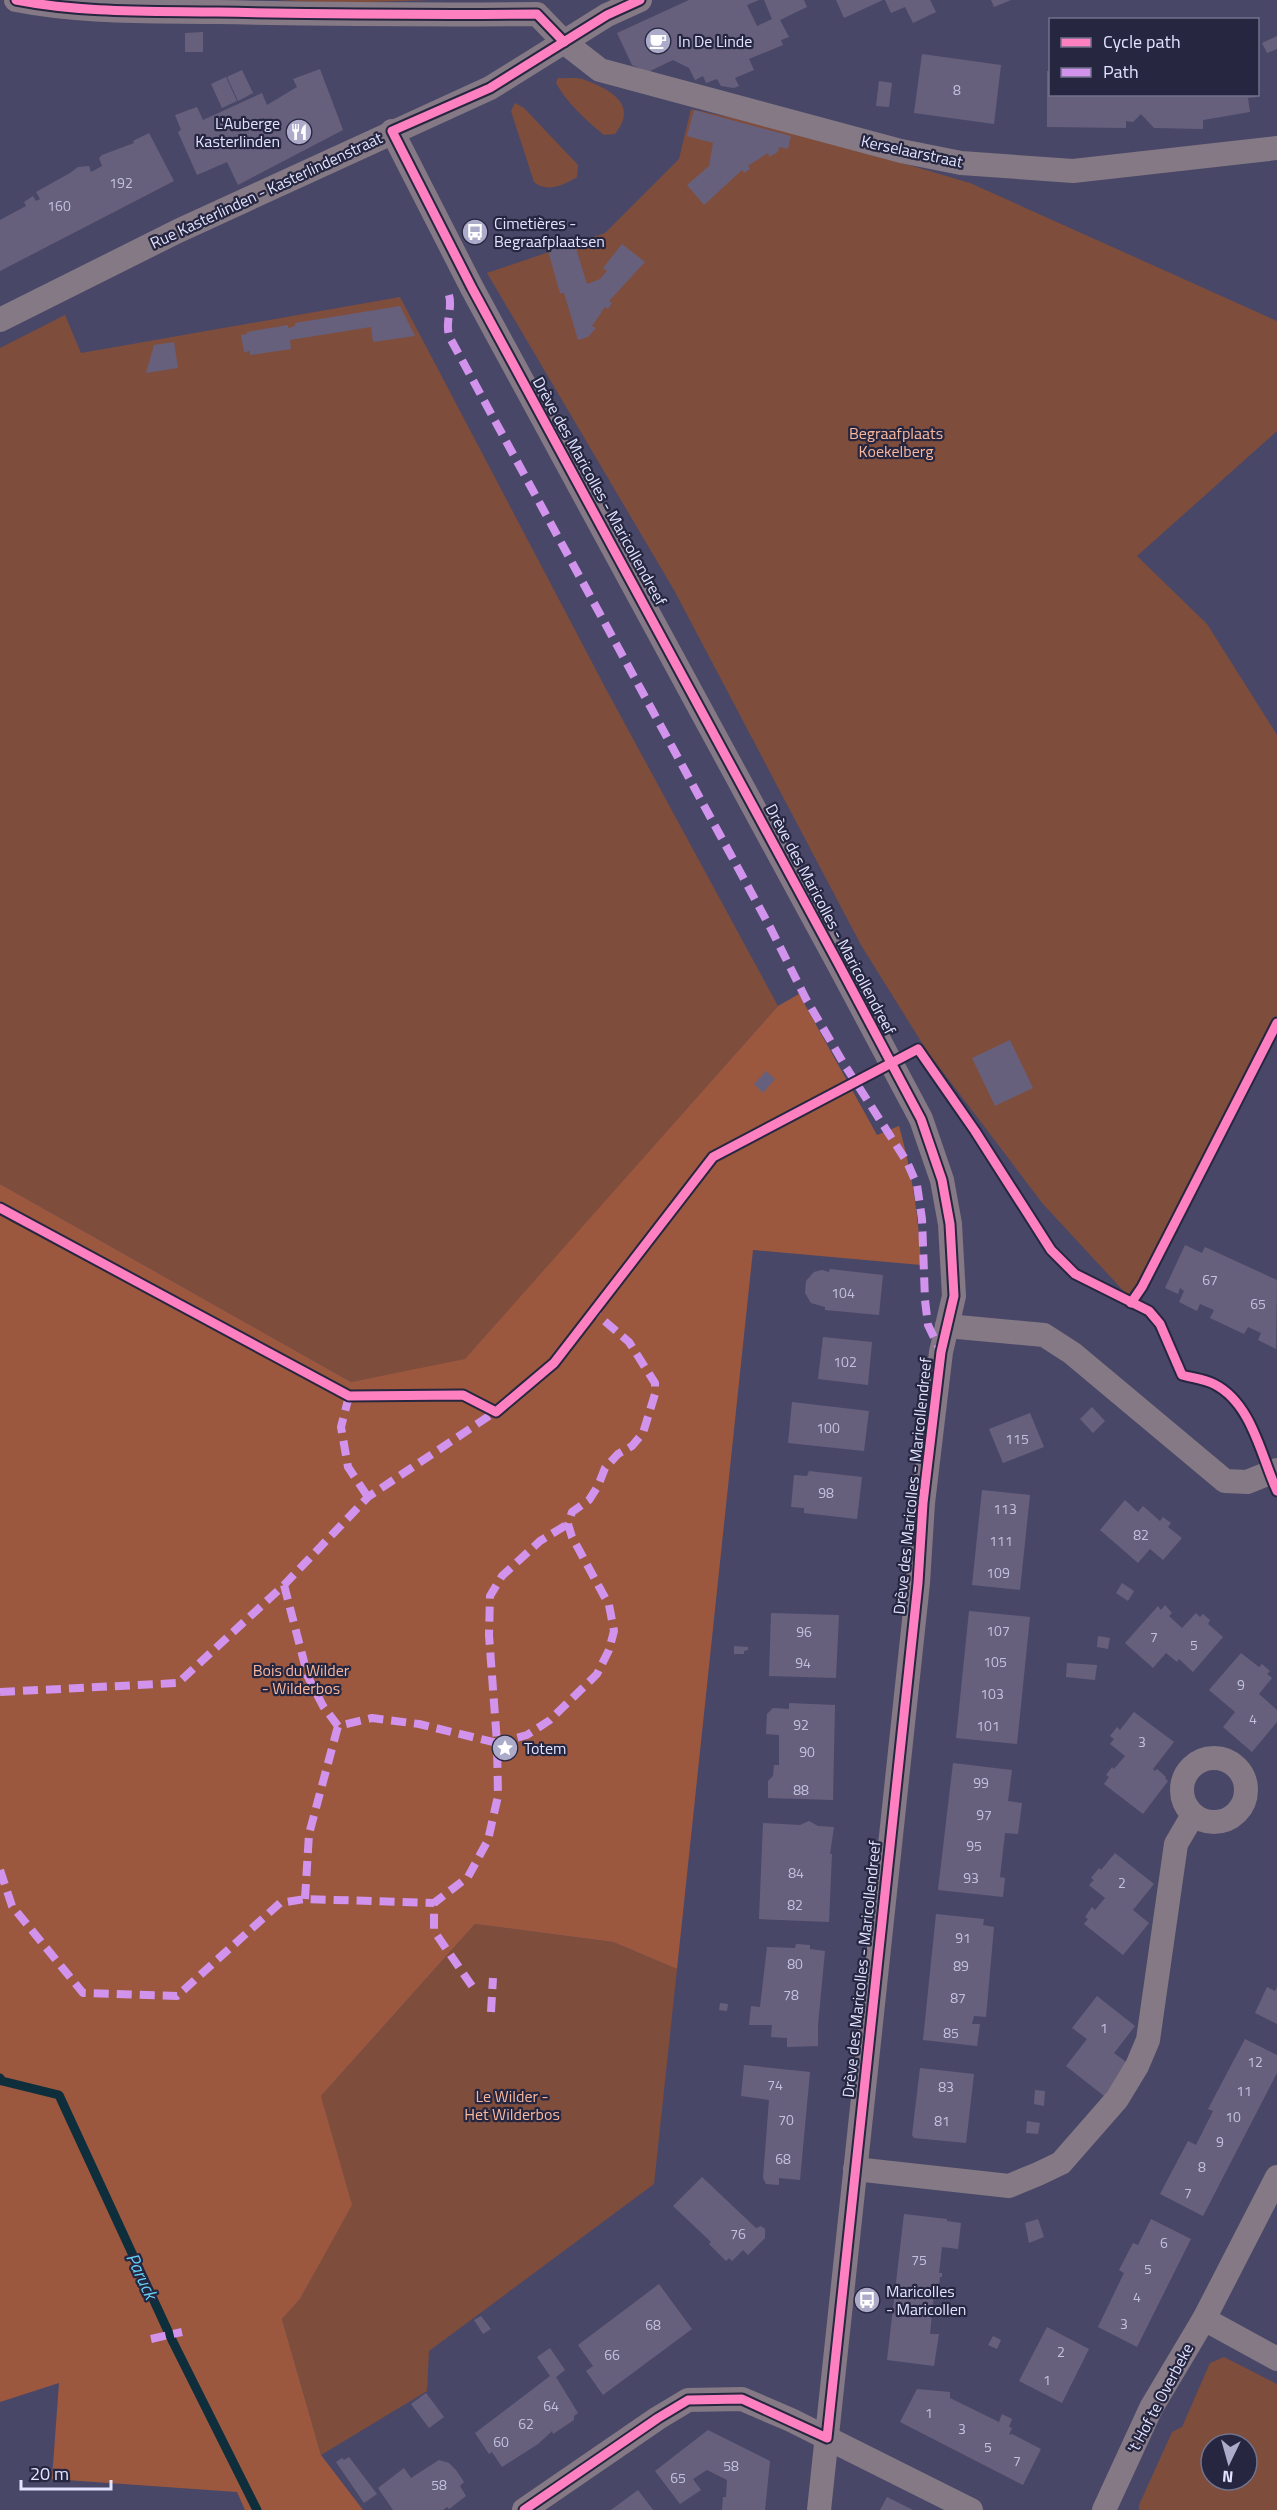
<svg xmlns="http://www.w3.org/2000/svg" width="1277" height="2510" font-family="'Titillium Web',sans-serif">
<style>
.green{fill:#7f4d3c;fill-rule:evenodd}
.forest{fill:#9b583f}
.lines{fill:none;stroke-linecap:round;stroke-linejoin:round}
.stream{stroke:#0e2e3c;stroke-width:9}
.building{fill:#67607c}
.street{stroke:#847984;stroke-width:24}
.quiet{stroke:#d193ec;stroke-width:8;stroke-dasharray:15 8;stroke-linecap:butt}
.cycleway-casing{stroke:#262640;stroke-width:13}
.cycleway{stroke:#ff80c0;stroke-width:9}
.labels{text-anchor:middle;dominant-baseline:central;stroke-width:4.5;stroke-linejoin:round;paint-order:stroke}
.number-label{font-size:14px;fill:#c2c2de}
.poi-label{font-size:16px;fill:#e1e3ff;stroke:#262640;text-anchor:start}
.street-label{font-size:16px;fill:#e1e3ff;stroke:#262640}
.park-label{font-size:16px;fill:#f9b79c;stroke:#262640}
.water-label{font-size:18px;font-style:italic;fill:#64d2f8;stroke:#262640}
</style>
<rect width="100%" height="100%" fill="#494767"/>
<!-- green -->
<g class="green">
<polygon points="276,0 432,0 339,3"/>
<path d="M 558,78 C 566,79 575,77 582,79 C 608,88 640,104 615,134 L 604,135 C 587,121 566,102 556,83 Z"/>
<path d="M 515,103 L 524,108 L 578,165 L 577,177 C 564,185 547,193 534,182 L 511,111 Z"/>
<polygon points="691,109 797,132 970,183 1277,321 1277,431 1137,556 1207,624 1277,735 1277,1016 1131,1299 1043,1204 927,1051 861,945 674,590 487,273 605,233 679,159"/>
<polygon points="400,297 606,689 778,1006 465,1360 351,1382 0,1184 0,348 65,315 81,353"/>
<polygon points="475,1924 613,1942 677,1969 654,2184 429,2351 427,2391 321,2455 282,2319 300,2299 351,2205 321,2096"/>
<path d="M 1224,2357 L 1277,2384 L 1277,2510 L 1139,2510 L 1139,2505 L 1172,2432 L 1182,2427 L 1210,2363 ZM 1211,2444 L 1247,2444 L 1247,2480 L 1211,2480 Z"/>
</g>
<!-- forest -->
<path class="forest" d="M 799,994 L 877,1135 L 899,1126 C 912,1173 919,1217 921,1265 L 753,1250 L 677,1969 L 613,1942 L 475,1924 L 321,2096 L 352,2205 L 300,2299 L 282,2319 L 321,2455 L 363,2510 L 245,2510 L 237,2492 L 52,2479 L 59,2383 L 0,2402 L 0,1184 L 351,1382 L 465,1359 L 778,1006 Z"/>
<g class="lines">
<!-- stream -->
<polyline class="stream" points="0,2078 2,2081 59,2095 173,2342 257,2510"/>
</g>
<!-- building -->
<g class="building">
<polygon points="689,0 759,0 747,5 757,26 772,19 764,0 804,0 807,7 780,20 789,37 781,40 783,45 749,59 754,70 735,78 739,86 734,88 721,86 717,79 706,83 703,76 695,80 689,68 673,60 648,72 632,65 617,33"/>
<polygon points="836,0 883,0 844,18"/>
<polygon points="885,0 930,0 936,12 913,23 905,7 891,13"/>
<polygon points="991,0 1011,0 994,7"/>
<polygon points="203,32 203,52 185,52 185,33"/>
<polygon points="1277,36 1277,49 1267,53 1262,43"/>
<polygon points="922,54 1001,65 994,124 914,113"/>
<polygon points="320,69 343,130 238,185 227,162 197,175 178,132 181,130 175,115 197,107 203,120 262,93 267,105 297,87 293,79"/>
<polygon points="242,70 253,93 238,101 227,77"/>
<polygon points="1047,71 1050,71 1050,94 1256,94 1257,97 1248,98 1250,112 1203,120 1203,129 1154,128 1141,114 1133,122 1126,121 1126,128 1047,127"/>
<polygon points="226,77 237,101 222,108 211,84"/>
<polygon points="879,81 892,83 889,107 876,106"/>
<polygon points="694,110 791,136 788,149 779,147 778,152 769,157 768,153 748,166 750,169 744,173 742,170 704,205 687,185 709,166 713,143 687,136"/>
<polygon points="149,133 174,181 0,271 0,220 26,206 24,202 33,196 36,201 40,199 36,192 70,173 78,167 89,166 91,172 102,166 99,158 102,155 134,143 133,141"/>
<polygon points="574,242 587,284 600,279 607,271 603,268 622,244 645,262 609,301 612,303 608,309 605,307 592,326 596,328 588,337 578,340 564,293 560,293 548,251"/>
<polygon points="400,306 415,336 373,342 371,327 290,340 291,349 285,350 250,355 250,351 244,352 241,335 247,334 247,332 288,325 288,328 295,326 295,323"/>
<polygon points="174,342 178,368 146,373 154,345"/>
<polygon points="1010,1040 1033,1088 995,1106 972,1058"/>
<polygon points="766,1071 775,1079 763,1093 754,1084"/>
<polygon points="1185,1245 1202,1253 1205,1247 1277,1280 1276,1349 1258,1340 1261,1333 1248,1327 1244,1334 1210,1318 1214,1310 1200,1304 1197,1311 1179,1302 1184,1291 1180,1288 1178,1294 1165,1288"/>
<polygon points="830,1269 883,1275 879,1315 825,1310 825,1307 811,1303 805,1293 806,1281 814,1272 822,1270 829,1272"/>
<polygon points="823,1337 872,1342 868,1385 818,1379"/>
<polygon points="792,1402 869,1411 864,1451 788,1443"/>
<polygon points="1092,1407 1105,1421 1093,1433 1080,1419"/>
<polygon points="1030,1413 1044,1447 1003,1463 989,1429"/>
<polygon points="809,1471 862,1477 857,1519 804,1513 804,1508 791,1507 794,1475 807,1476"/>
<polygon points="982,1490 1030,1495 1020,1590 972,1585"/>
<polygon points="1125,1500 1138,1512 1143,1506 1160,1521 1163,1517 1171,1523 1168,1527 1182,1538 1163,1560 1150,1549 1138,1563 1100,1530"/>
<polygon points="1122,1583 1134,1591 1128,1601 1116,1593"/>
<polygon points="1165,1605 1172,1613 1169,1616 1182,1628 1196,1613 1200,1617 1203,1614 1210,1620 1208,1624 1223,1637 1193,1672 1179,1659 1177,1662 1166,1653 1153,1668 1125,1643 1158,1606 1161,1610"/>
<polygon points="969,1611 1030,1617 1017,1744 956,1738"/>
<polygon points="771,1613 839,1615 836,1678 769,1676"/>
<polygon points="1098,1636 1110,1638 1108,1649 1097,1647"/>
<polygon points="734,1646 748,1647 748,1650 744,1651 744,1654 734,1654"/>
<polygon points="1241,1653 1259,1667 1262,1664 1270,1671 1267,1674 1272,1678 1259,1694 1277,1710 1277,1722 1252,1752 1223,1727 1235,1712 1209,1690"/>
<polygon points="1067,1663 1097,1665 1095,1680 1066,1677"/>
<polygon points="789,1703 835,1705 833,1800 768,1798 768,1781 773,1776 774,1765 779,1765 779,1735 766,1734 767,1714 773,1708 789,1709"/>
<polygon points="1134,1712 1174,1742 1153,1769 1155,1771 1157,1769 1166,1777 1165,1778 1168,1781 1143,1814 1104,1784 1109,1777 1106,1775 1112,1767 1114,1769 1125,1756 1110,1744 1114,1739 1110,1736 1117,1727 1120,1730"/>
<polygon points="953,1763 1012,1770 1008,1801 1022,1803 1018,1834 1005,1833 1000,1877 1005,1878 1003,1897 938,1890"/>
<polygon points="809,1821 818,1826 834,1827 830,1854 832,1854 829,1922 759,1919 763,1823 800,1825"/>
<polygon points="1115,1853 1154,1884 1133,1910 1149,1923 1123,1955 1084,1924 1088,1919 1085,1917 1092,1907 1095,1910 1105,1898 1089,1885 1094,1880 1091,1878 1099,1868 1101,1870"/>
<polygon points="936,1914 984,1919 983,1925 994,1927 986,2017 974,2016 972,2024 980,2024 977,2046 923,2040"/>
<polygon points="796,1944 810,1945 810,1949 825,1951 818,2025 818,2046 787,2047 787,2038 771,2037 772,2025 749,2025 751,2006 760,2007 767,1947 795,1948"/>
<polygon points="1267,1987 1275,1991 1277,1987 1277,2024 1255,2013"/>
<polygon points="1097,1996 1135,2026 1114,2053 1129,2064 1104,2096 1066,2066 1087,2039 1072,2028"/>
<polygon points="720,2003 728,2004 727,2011 719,2010"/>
<polygon points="1245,2039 1277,2055 1277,2073 1203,2216 1160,2194 1188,2141 1196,2145 1213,2111 1208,2109"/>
<polygon points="744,2065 810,2072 800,2180 779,2178 779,2185 766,2184 763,2178 769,2100 741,2096"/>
<polygon points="920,2068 974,2074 966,2143 914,2138 912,2135"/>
<polygon points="1035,2090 1045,2091 1044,2106 1034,2104"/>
<polygon points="1027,2121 1040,2123 1038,2134 1026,2133"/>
<polygon points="702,2177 756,2228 761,2226 765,2229 765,2238 748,2255 743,2250 732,2261 729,2258 726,2261 709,2244 711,2242 673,2206"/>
<polygon points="904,2214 947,2219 947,2221 961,2223 958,2249 942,2247 939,2273 942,2273 942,2277 940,2277 938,2295 934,2295 930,2334 939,2334 934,2366 887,2360"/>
<polygon points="1038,2219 1044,2237 1029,2243 1025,2223"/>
<polygon points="1151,2219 1191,2239 1137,2347 1098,2327 1124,2273 1119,2270 1133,2243 1138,2245"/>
<polygon points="659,2284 692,2329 603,2395 586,2371 593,2366 578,2345"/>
<polygon points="481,2316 491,2329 483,2334 474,2320"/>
<polygon points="1047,2327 1089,2349 1062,2403 1019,2381"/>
<polygon points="993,2336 1001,2340 997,2349 988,2345"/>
<polygon points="550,2348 565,2370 556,2377 578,2413 574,2416 574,2420 553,2434 552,2431 550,2433 538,2444 502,2467 492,2452 489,2454 475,2433 550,2376 537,2357"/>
<polygon points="917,2389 950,2392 950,2398 999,2422 1002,2414 1012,2419 1009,2427 1012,2428 1009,2435 1012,2434 1041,2449 1023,2485 900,2422"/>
<polygon points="426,2393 444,2417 429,2428 411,2404"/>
<polygon points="708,2430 770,2461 765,2510 722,2510 723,2497 726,2497 727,2480 707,2470 693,2479 701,2490 680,2504 655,2471"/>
<polygon points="349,2457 377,2494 364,2503 336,2462 342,2458 344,2460"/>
<polygon points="439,2460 449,2463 456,2470 464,2482 460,2486 466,2496 449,2509 447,2507 443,2510 393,2510 378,2488 404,2468 411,2478"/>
<polygon points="638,2490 653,2510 611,2510 615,2507"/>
<polygon points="887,2497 913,2510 880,2510"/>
</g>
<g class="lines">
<!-- street -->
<g class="street">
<path d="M 16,0 C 82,13 150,11 217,12 C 324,14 430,15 537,14 L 564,42 L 600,70 L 901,151 L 961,163 L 1073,171 L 1277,148"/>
<polyline points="392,131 472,288 838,963 921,1119 942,1180 950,1224 954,1296 941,1352 923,1503 918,1583 819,2510"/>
<polyline points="0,320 178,231 490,88 607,15 640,0"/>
<polyline points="947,1326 1044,1335 1072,1353 1225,1481 1247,1482 1277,1470"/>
<circle cx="1214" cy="1790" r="32"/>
<polyline points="855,2169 1009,2186 1038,2174 1061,2163 1117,2099 1137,2066 1148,2040 1176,1844 1193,1815"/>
<polyline points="1204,2319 1277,2359"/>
<polyline points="524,2510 658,2418 688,2400 742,2399 791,2420 971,2510"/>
<polyline points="1104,2510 1151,2408 1204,2319 1277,2177"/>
</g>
<!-- quiet -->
<g class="quiet">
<path d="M 449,295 C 453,310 444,323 450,338 L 770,927 L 806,999 L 844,1064 L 907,1162 L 917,1185 L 922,1219 L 925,1300 L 928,1325 L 941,1352"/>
<polyline points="349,1396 341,1427 348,1467 368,1497"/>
<polyline points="284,1585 308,1677 323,1706 338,1726 372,1718 419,1724 497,1743 489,1635 490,1596 502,1576 540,1541 568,1524"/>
<polyline points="0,1692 178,1683 284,1585 368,1497 498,1410"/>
<polyline points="0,1870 12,1906 83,1993 177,1996 280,1903 305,1899 434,1903"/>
<polyline points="305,1899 309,1834 338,1726"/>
<polyline points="472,1986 434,1931 434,1903 468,1877 488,1840 498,1796 497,1743 527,1735 550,1720 597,1674 609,1650 614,1631 609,1605 572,1537 568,1524 572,1512 589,1500 598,1486 605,1468 618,1454 632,1446 643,1433 655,1394 655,1383 629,1342 594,1312"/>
<polyline points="491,2012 493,1978"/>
<polyline points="151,2339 182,2332"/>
</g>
<!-- cycleway casing -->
<g class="cycleway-casing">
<g id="cycleway">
<path d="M 16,0 C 82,13 150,11 217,12 C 324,14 430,15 537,14 L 564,42"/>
<path d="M 0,1208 L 349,1396 L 463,1395 L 496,1412 L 554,1363 L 713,1157 L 918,1049 L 975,1131 L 1051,1250 L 1075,1274 L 1149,1311 L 1160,1324 L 1182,1375 C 1192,1378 1204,1379 1214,1384 C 1252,1403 1261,1456 1277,1491"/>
<polyline points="1131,1303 1142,1287 1277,1023"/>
<polyline points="524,2510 658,2418 688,2400 742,2399 827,2438 918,1583 923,1503 941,1352 954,1296 950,1224 942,1180 921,1119 838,963 472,288 392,131 490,88 607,15 640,0"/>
</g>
</g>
<!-- cycleway -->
<use href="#cycleway" class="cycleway"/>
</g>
<!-- icons -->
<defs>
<g id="cafe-disc" transform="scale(1.35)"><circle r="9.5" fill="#acacca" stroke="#262640"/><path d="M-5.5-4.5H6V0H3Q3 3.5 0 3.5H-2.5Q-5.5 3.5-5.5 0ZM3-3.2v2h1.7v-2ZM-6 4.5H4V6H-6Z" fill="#fff"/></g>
<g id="restaurant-disc" transform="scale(1.35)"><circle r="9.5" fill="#acacca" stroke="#262640"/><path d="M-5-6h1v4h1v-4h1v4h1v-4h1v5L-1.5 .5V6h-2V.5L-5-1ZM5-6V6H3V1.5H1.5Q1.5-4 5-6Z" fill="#fff"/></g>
<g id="bus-disc" transform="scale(1.35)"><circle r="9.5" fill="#acacca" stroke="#262640"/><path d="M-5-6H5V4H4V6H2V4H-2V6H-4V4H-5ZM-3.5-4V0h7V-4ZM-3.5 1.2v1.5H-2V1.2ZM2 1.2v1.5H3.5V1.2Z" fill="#fff"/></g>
<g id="sight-disc" transform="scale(1.35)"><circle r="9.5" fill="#acacca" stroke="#262640"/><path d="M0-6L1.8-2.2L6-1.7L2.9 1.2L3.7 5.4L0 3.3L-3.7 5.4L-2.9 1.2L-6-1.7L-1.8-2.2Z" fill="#fff"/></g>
</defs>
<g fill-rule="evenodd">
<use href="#cafe-disc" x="658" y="41"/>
<use href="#restaurant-disc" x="299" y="132"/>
<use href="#bus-disc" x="475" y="232"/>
<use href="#sight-disc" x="505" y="1748"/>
<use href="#bus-disc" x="867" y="2300"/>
</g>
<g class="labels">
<!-- number labels -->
<g class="number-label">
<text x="957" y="89">8</text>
<text x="121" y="182">192</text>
<text x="59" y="205">160</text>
<text x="1210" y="1279">67</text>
<text x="843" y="1292">104</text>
<text x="1258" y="1303">65</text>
<text x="845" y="1361">102</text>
<text x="828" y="1427">100</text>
<text x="1017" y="1438">115</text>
<text x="826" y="1492">98</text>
<text x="1005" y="1508">113</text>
<text x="1141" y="1534">82</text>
<text x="1001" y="1540">111</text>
<text x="998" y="1572">109</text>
<text x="998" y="1630">107</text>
<text x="804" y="1631">96</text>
<text x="1154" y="1636">7</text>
<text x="1194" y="1644">5</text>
<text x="995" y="1661">105</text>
<text x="803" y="1662">94</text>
<text x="1241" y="1684">9</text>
<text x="992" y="1693">103</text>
<text x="1253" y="1718">4</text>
<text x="801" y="1724">92</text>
<text x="988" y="1725">101</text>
<text x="1142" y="1741">3</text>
<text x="807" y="1751">90</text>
<text x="981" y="1782">99</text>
<text x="801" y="1789">88</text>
<text x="984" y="1814">97</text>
<text x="974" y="1845">95</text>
<text x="796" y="1872">84</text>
<text x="971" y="1877">93</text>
<text x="1122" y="1882">2</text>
<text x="795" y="1904">82</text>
<text x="963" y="1937">91</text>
<text x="795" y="1963">80</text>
<text x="961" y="1965">89</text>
<text x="791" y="1994">78</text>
<text x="958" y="1997">87</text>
<text x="1104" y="2027">1</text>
<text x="951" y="2032">85</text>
<text x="1255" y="2061">12</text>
<text x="775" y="2084">74</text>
<text x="946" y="2086">83</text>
<text x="1244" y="2090">11</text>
<text x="1233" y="2116">10</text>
<text x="786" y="2119">70</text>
<text x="942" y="2120">81</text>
<text x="1220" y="2141">9</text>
<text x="783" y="2158">68</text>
<text x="1202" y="2166">8</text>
<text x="1188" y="2192">7</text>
<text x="738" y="2233">76</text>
<text x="1164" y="2242">6</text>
<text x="919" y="2259">75</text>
<text x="1148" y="2268">5</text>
<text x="1137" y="2296">4</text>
<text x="1124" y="2323">3</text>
<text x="653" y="2324">68</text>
<text x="1061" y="2351">2</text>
<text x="612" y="2354">66</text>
<text x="1047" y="2379">1</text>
<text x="551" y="2405">64</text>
<text x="929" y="2412">1</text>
<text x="526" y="2423">62</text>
<text x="962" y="2428">3</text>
<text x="501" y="2441">60</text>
<text x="988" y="2446">5</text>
<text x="1017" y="2460">7</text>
<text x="731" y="2465">58</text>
<text x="678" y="2477">65</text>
<text x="439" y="2484">58</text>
</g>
<!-- poi labels -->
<g class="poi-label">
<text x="678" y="41">In De Linde</text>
<text x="280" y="123" text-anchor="end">L'Auberge<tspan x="280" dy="18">Kasterlinden</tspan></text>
<text x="494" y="223">Cimetières -<tspan x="494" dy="18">Begraafplaatsen</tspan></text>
<text x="524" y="1748">Totem</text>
<text x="886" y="2291">Maricolles<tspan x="886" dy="18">- Maricollen</tspan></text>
</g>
<!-- street labels -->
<g class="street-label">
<text transform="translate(912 151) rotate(12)">Kerselaarstraat</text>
<text transform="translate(266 190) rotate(-25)">Rue Kasterlinden - Kasterlindenstraat</text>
<text transform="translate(600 491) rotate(61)">Drève des Maricolles - Maricollendreef</text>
<text transform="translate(831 919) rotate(62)">Drève des Maricolles - Maricollendreef</text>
<text transform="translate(912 1486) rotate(-84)">Drève des Maricolles - Maricollendreef</text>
<text transform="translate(861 1969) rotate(-84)">Drève des Maricolles - Maricollendreef</text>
<text transform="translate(1160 2398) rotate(-62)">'t Hof te Overbeke</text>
</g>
<!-- park labels -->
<g class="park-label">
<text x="896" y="433">Begraafplaats<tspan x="896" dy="18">Koekelberg</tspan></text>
<text x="301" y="1670">Bois du Wilder<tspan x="301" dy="18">- Wilderbos</tspan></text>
<text x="512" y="2096">Le Wilder -<tspan x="512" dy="18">Het Wilderbos</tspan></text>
</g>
<!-- water labels -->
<g class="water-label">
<text transform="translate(142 2276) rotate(65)">Paruck</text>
</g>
</g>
<!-- legend -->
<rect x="1049" y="18" width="210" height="78" fill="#262640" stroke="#71728c" stroke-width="1.5"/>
<rect x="1061" y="38" width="30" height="9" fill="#ff80c0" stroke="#71728c" stroke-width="1.5"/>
<text x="1103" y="48" font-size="18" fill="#e1e3ff">Cycle path</text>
<rect x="1061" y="68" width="30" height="9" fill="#d193ec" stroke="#71728c" stroke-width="1.5"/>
<text x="1103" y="78" font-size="18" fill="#e1e3ff">Path</text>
<!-- north arrow -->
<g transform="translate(1229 2462) rotate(185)"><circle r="28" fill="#262640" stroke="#71728c" stroke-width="1.5"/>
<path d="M0-4.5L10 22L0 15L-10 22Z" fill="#acacca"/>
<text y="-9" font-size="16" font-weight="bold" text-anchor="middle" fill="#e1e3ff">N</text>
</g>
<!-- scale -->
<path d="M21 2480v9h90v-9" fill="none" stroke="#e1e3ff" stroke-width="3"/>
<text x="30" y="2480" font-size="18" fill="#e1e3ff" stroke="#262640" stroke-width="4.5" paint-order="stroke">20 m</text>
</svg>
